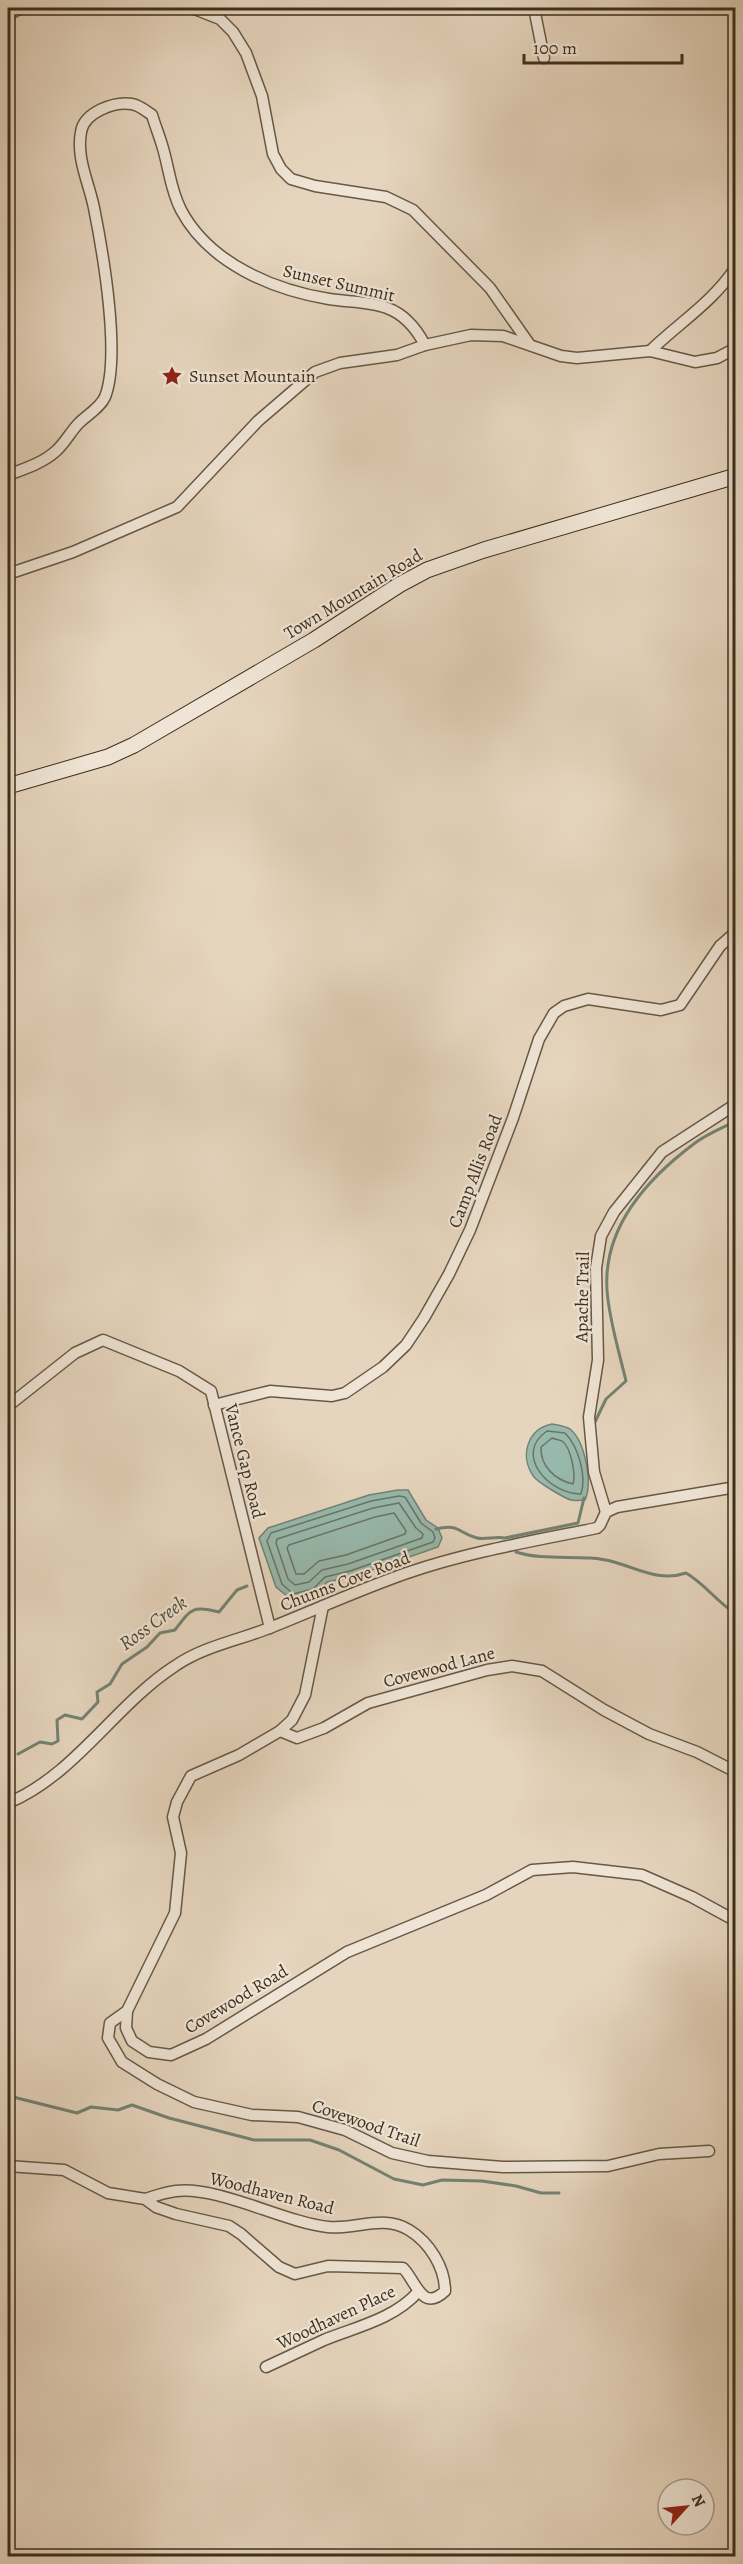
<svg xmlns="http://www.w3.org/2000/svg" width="743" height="2564" font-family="Alegreya,serif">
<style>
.water{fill:#97b9ad;stroke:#738273;stroke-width:1.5}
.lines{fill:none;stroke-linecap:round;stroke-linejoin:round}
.shore{stroke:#6a7465;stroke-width:1.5}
.stream{stroke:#738273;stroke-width:3}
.minor-casing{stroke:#675845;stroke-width:13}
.secondary-casing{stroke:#3d2f1d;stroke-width:17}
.minor{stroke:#efe4d5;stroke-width:10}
.secondary{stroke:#efe4d5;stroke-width:15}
.labels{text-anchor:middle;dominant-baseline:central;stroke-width:4.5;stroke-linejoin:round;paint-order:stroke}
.street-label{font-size:18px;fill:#3d2f1d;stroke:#efe4d5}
.poi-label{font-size:18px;fill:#3d2f1d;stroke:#efe4d5;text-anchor:start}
.water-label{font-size:20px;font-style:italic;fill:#4f4b3a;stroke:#efe4d5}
</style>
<rect width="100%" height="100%" fill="#e6d5be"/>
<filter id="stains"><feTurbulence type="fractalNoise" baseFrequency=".00333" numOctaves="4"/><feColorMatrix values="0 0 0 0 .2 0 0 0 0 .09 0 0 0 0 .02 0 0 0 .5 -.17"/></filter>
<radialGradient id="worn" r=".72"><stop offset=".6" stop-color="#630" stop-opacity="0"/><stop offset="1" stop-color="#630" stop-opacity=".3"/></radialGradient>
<!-- water -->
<g class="water">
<path d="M 552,1424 C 557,1425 565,1426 570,1429 C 585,1441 593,1483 585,1500 C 581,1500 575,1501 571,1500 C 564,1498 539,1483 534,1477 C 519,1457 527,1429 552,1424 Z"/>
<polygon points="398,1490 408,1490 426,1520 438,1528 442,1538 438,1547 352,1577 327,1582 317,1594 292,1600 276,1587 259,1538 268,1528 369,1495"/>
</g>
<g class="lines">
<!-- shore -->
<g class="shore">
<path d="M 547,1431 L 565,1433 C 578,1446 587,1476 581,1494 C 551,1495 512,1455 547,1431 Z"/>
<path d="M 552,1438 C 554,1439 560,1440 562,1441 C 571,1447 576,1475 573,1484 C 555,1480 540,1466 541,1447 Z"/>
<polygon points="399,1496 405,1497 421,1523 433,1532 435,1538 433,1542 350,1571 325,1577 313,1589 293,1594 282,1584 267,1541 271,1533 371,1501"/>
<polygon points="399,1503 416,1528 423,1534 422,1538 348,1564 322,1570 309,1582 295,1585 288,1579 276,1543 277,1539 373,1508"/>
<polygon points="394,1513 406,1531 405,1534 346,1555 319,1561 304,1574 296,1574 287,1548 289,1545 375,1517"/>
</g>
<!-- stream -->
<g class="stream">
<path d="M 594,1424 L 606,1399 L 626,1381 C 619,1351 609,1320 607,1290 C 603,1227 647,1179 695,1143 C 707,1134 722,1128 736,1121"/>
<path d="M 436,1529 C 459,1523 458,1533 477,1538 C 485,1540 496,1536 505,1538 L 578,1523 L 584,1498"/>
<path d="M 516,1552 C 547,1562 582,1553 614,1562 C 639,1569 660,1582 686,1573 C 705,1584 717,1602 736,1614"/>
<path d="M 18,1754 L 40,1742 L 52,1744 L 58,1741 L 57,1720 L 65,1715 L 82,1719 L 98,1702 L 97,1692 L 110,1684 L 122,1664 L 147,1647 L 160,1633 L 175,1630 C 191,1609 192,1605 219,1612 L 237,1590 L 247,1586"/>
<polyline points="8,2093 17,2098 77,2113 91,2107 118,2110 132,2105 169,2118 254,2140 310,2140 339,2150 394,2179 423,2185 442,2180 482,2181 516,2186 541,2193 559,2193"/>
</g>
<!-- minor casing -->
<g class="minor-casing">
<g id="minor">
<polyline points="192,8 220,19 233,32 246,53 262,96 273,154 281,169 291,179 315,186 386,197 413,210 490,288 530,345"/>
<polyline points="534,8 544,58"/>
<polyline points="8,15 21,8"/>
<path d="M 650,351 C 680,322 713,302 736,267"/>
<path d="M 8,475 C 24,469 43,463 56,451 C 65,443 71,431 79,423 C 87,415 100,408 105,397 C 121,356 103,253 94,208 C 89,183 76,158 81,132 C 84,112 115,101 132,104 C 139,105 146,111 152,115 C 155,125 159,135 162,145 C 169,167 170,189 181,210 C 209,263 273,290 329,299 C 347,302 370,301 387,308 C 404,314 417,330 425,345 L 471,335 L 503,336 L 561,356 L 577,358 L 650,351 L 695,362 L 717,358 L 736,348"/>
<polyline points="8,574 73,552 177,507 258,421 315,372 340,363 397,355 425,345"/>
<polyline points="214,1405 270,1391 332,1396 345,1393 383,1367 406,1345 424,1318 449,1274 470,1230 513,1118 539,1039 554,1013 564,1006 588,999 661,1010 680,1005 720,946 736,932"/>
<polyline points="8,1406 75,1353 103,1340 179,1371 211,1391 270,1628"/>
<polyline points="606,1512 594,1472 589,1417 598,1360 596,1268 601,1236 614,1212 662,1152 736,1104"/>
<polyline points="323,1606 305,1695 292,1720 280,1731 239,1755 191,1776 177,1802 173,1817 181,1853 175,1913 127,2011 126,2028 132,2041 149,2052 171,2055 206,2039 347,1952 486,1895 532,1870 573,1867 642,1875 692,1897 736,1921"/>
<polyline points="280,1731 297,1738 324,1728 368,1703 487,1670 512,1666 542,1671 604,1710 649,1734 697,1752 736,1772"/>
<path d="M 8,1803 C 75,1775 115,1705 175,1666 C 204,1646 240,1640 272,1627 C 317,1609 361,1589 407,1573 C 468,1552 533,1541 597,1528 L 600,1525 L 606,1512 L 617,1507 L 736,1487"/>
<polyline points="127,2011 110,2023 108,2038 122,2062 157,2084 194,2102 252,2115 298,2117 345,2130 392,2153 428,2161 503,2167 608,2166 659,2154 709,2151"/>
<path d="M 8,2166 L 64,2170 L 108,2193 L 145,2199 L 156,2207 L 176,2214 L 229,2226 L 241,2234 L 279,2267 L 295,2274 L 328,2266 L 403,2268 C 416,2281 422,2313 445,2291 C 445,2267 429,2242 409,2230 C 382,2214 356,2230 328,2227 C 283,2222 219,2186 176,2191 C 166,2192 155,2196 145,2199"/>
<path d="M 266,2367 C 285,2358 305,2349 324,2340 C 356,2327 394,2319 418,2292"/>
</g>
</g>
<!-- secondary casing -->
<g class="secondary-casing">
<polyline id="secondary" points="8,786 108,757 134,745 314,640 399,585 427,570 484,550 736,476"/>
</g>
<!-- minor -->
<use href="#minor" class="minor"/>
<!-- secondary -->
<use href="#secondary" class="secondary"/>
</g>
<!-- icons -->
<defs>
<g id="sight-bare" transform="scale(1.62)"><path d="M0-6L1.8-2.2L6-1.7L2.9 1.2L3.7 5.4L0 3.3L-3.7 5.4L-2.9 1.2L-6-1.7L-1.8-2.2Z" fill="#8f2418" stroke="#efe4d5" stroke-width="2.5" paint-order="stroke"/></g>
</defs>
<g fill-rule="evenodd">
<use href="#sight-bare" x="172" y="376"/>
</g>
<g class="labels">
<!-- street labels -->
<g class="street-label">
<text transform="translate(339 283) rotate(13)">Sunset Summit</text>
<text transform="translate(353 594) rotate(-31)">Town Mountain Road</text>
<text transform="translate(475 1171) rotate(-69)">Camp Allis Road</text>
<text transform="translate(582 1297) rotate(-89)">Apache Trail</text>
<text transform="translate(245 1461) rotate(76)">Vance Gap Road</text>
<text transform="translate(345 1581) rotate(-21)">Chunns Cove Road</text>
<text transform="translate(439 1667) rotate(-15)">Covewood Lane</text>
<text transform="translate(236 1999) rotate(-31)">Covewood Road</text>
<text transform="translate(366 2123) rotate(19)">Covewood Trail</text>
<text transform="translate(272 2193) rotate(14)">Woodhaven Road</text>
<text transform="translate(336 2317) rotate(-25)">Woodhaven Place</text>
</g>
<!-- poi labels -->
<g class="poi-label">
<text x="189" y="376">Sunset Mountain</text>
</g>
<!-- water labels -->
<g class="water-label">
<text transform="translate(153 1623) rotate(-36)">Ross Creek</text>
</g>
</g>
<!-- margin -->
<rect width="743" height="2564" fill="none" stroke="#e6d5be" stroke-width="30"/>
<rect x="9" y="9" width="725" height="2546" fill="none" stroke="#3d2f1d" stroke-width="3"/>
<rect x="15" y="15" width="713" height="2534" fill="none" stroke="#3d2f1d" stroke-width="1.5"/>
<!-- north arrow -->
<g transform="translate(686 2507) rotate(63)"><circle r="28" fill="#efe4d5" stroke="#a89c8b" stroke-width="1.5"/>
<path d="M0-4.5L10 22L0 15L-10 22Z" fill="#8f2418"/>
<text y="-9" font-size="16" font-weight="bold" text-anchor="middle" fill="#3d2f1d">N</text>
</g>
<!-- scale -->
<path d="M524 54v9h158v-9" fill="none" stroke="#3d2f1d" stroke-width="3"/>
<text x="533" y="54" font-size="18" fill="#3d2f1d" stroke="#efe4d5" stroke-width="4.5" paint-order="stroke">100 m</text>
<rect width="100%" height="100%" filter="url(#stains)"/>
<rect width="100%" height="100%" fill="url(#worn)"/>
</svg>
